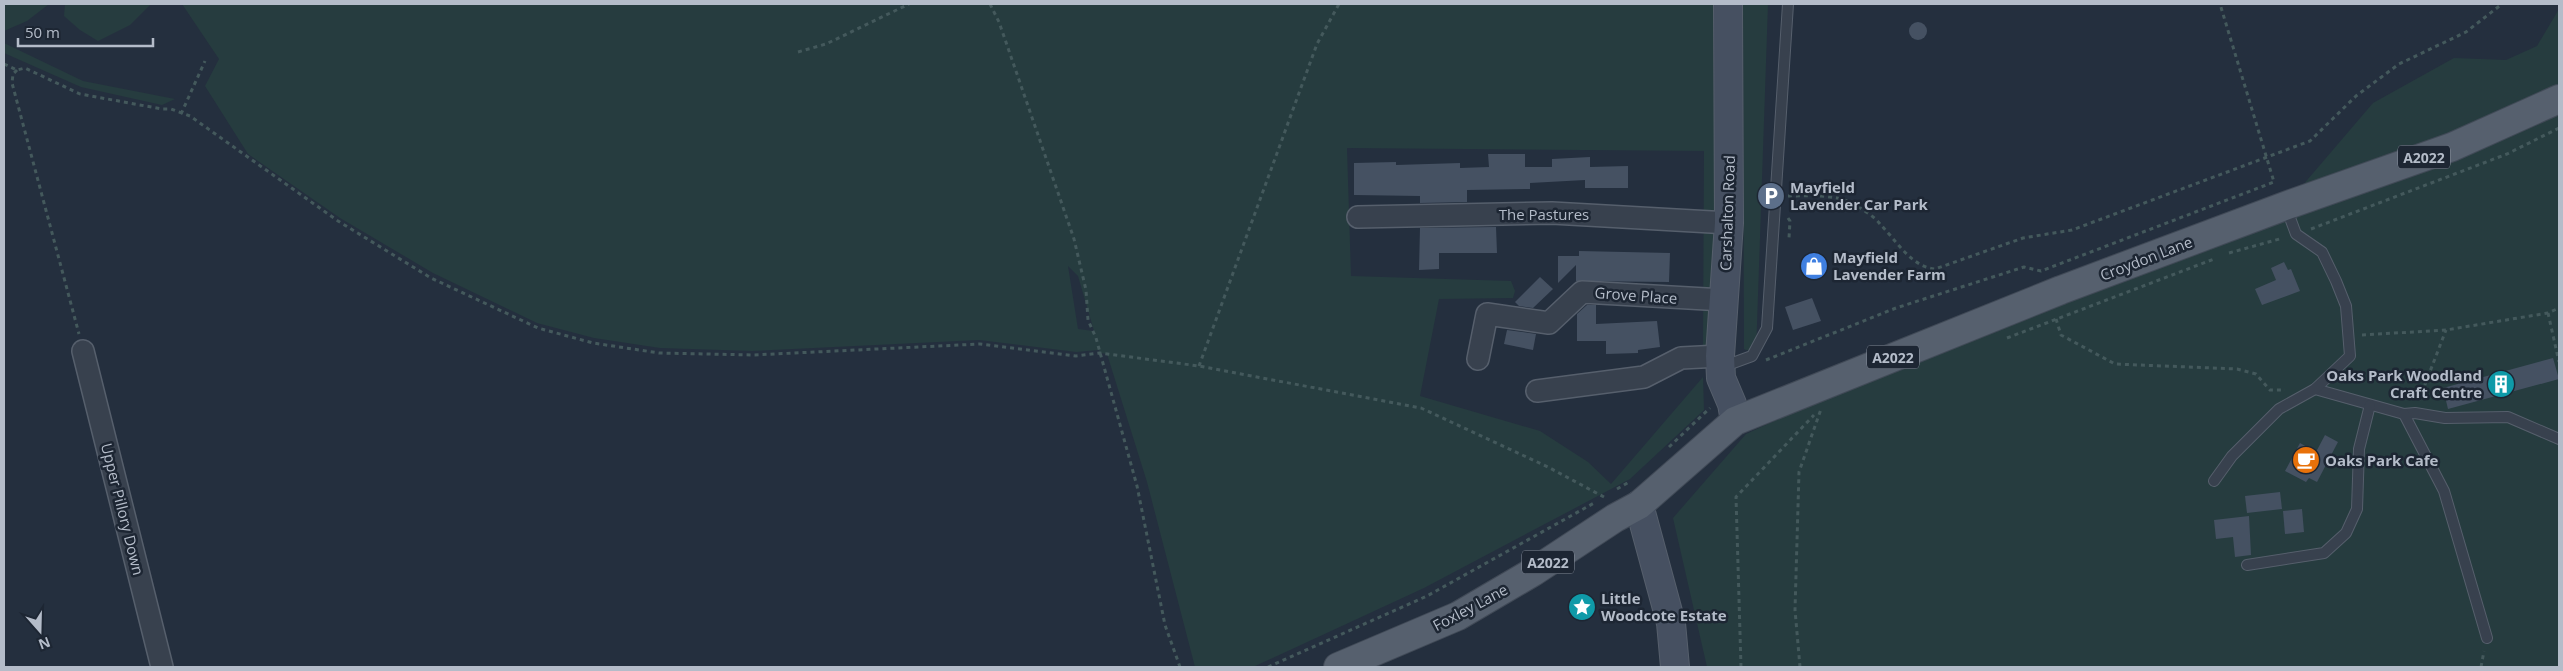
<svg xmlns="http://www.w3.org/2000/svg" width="2563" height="671" font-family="'Open Sans',sans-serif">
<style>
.green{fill:#263c3f;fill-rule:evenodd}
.building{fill:#455162}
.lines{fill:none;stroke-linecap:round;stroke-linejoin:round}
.service-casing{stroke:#565f6c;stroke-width:12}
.minor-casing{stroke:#565f6c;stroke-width:24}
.secondary-casing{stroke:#565f6c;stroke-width:30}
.primary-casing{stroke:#414a57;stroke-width:30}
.path{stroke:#44595c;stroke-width:3;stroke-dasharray:4 4;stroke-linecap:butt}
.service{stroke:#38414e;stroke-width:10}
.minor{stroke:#38414e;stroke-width:21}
.secondary{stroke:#465061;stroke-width:28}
.primary{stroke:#56606e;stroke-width:28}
.labels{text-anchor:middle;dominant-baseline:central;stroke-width:5;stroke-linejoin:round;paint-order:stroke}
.shield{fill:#1d2633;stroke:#878f9c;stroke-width:1}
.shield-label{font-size:14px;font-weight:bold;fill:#b4bcc9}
.poi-label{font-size:15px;font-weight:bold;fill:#b4bcc9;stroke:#1d2633;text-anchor:start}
.street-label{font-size:15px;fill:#b4bcc9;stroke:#1d2633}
</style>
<rect width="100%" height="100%" fill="#242f3e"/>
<!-- green -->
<g class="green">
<polygon points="4,4 49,4 27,21 4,31"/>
<polygon points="65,4 151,4 130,25 98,41 80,30 64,16"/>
<path d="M 182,4 L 1713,4 L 1714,110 L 1721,151 L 1715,151 L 1716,348 L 1703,345 L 1704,151 L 1347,148 L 1351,276 L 1511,281 L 1515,291 L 1513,298 L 1439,299 L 1420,396 L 1540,431 L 1588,462 L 1611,484 L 1703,377 L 1704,410 L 1630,479 L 1424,588 L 1253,667 L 1195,667 L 1147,482 L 1107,354 L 1100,353 L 1099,350 L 1076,352 L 979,340 L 752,351 L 660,348 L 594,338 L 537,323 L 433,273 L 340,218 L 248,154 L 205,86 L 219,59 ZM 1068,266 L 1078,276 L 1094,331 L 1078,329 Z"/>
<polygon points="1743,4 1768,4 1756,354 1744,349"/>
<polygon points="2559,9 2559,667 1707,667 1673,518 1746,434 2036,300 2285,206 2373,103 2454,58 2506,60 2537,46"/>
<polygon points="4,43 83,81 175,99 162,105 81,87 4,53"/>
</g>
<!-- building -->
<g class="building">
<circle cx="1918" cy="31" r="9"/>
<polygon points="1488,154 1525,154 1525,167 1552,167 1552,159 1590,157 1590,167 1628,166 1628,188 1585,188 1585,180 1530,183 1530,189 1467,190 1467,202 1420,203 1420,196 1354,195 1354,163 1396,162 1396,165 1460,163 1460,168 1489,167"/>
<polygon points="1496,227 1497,253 1439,253 1439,269 1419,270 1420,228"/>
<polygon points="1579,251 1670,253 1669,282 1576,281 1576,265 1558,283 1558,256 1579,256"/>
<polygon points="2284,262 2288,270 2291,269 2300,291 2262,305 2255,289 2276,280 2271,268"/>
<polygon points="1540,277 1553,289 1533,308 1519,306 1515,302"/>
<polygon points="1812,298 1821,321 1793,330 1785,307"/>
<polygon points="1587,305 1596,305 1596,324 1657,321 1660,347 1638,350 1638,353 1606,354 1606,341 1577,341 1577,314"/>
<polygon points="1507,330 1536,334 1533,350 1504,344"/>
<polygon points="2553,358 2559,379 2448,409 2443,388"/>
<polygon points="2325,435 2338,442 2317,482 2309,478 2306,482 2285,471 2300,443 2316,452"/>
<polygon points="2280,492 2282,509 2247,513 2245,496"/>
<polygon points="2302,509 2304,532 2285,534 2283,511"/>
<polygon points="2249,516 2251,555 2235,557 2233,537 2216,539 2214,520"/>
</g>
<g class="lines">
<!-- service casing -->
<g class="service-casing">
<g id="service">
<polyline points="1722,367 1752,356 1767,328 1788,4"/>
<polyline points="2315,389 2404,414 2415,413 2445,418 2508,417 2559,439"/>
<polyline points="2404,414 2444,491 2487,638"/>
<polyline points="2214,481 2232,456 2279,409 2315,389 2350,356 2346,306 2336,281 2322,252 2296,234 2286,207"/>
<polyline points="2247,565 2324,553 2346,533 2357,509 2359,449 2370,405"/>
</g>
</g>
<!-- minor casing -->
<g class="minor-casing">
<g id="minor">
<polyline points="1358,217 1552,213 1729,223"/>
<polyline points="83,351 162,667"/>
<polyline points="1478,359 1487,314 1549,323 1582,292 1724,300"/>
<polyline points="1537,391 1644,377 1681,358 1720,356"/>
</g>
</g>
<!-- secondary casing -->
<g class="secondary-casing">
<g id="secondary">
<polyline points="1728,4 1729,223 1720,356 1721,378 1732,404 1735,421"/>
<polyline points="1639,505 1671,623 1675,667"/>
</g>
</g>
<!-- primary casing -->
<g class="primary-casing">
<polyline id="primary" points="1338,667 1458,616 1533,572 1615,518 1639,505 1735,421 2061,290 2285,206 2452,147 2559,99"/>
</g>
<!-- path -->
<g class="path">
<polyline points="990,4 999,22 1074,239 1086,290 1088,320 1096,338 1137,486 1165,625 1180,667"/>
<polyline points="798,52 826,44 909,4"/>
<polyline points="4,64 17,70 25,68 80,94 162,109 171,109 190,116 338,221 431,278 538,328 593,343 659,353 753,355 980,344 1076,356 1100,353 1199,366 1421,408 1548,467 1604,497"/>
<polyline points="17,70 13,74 12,83 79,334"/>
<polyline points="181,114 205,61"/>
<path d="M 1788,196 C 1804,196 1834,194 1849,202 C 1859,207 1873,215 1880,224 C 1896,240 1911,267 1935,269 L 2023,238 L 2072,230 L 2310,141 L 2356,96 L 2399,64 L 2466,32 L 2502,4"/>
<polyline points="1788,218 1790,221 1789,238"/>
<polyline points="2311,229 2507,154 2559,128"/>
<polyline points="2229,253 2283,238"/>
<polyline points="2548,313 2559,362"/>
<polyline points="2056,319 2061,335 2115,364 2237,369 2256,374 2270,390 2285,390"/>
<polyline points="2362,335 2446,330 2548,313 2559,308"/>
<polyline points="2007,338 2214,259"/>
<polyline points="1766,360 1896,308 2024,267 2041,271 2274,182 2220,4"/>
<polyline points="1199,366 1317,44 1339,4"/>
<polyline points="2419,400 2446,330"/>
<polyline points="1669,447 1710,408"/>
<polyline points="1617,489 1629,482"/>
<polyline points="1268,667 1427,596 1594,503"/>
<polyline points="1741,667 1736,497 1814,415"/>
<polyline points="1800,667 1795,610 1799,472 1821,409"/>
<polyline points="2481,667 2484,651"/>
</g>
<!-- service -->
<use href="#service" class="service"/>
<!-- minor -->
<use href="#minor" class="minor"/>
<!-- secondary -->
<use href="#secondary" class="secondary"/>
<!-- primary -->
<use href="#primary" class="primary"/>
</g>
<!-- icons -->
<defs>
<g id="parking-disc" transform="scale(1.4375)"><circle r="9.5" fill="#5c6f8a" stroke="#1d2633"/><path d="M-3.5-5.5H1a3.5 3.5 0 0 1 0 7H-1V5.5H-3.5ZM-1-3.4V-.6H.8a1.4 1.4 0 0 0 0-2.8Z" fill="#fff"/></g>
<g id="shop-disc" transform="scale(1.4375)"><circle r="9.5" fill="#3f7fe0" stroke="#1d2633"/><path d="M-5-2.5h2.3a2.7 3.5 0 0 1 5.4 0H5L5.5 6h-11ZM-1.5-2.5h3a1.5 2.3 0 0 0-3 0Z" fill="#fff"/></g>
<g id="building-disc" transform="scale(1.4375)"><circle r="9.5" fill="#0f9aa8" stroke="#1d2633"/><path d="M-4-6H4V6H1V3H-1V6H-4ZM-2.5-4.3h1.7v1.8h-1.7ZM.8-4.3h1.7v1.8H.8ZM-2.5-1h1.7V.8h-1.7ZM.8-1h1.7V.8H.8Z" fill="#fff"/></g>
<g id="cafe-disc" transform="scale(1.4375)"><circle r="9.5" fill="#e8710a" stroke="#1d2633"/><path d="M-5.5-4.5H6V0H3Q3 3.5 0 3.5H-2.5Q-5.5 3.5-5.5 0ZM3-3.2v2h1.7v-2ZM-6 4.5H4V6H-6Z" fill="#fff"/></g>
<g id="sight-disc" transform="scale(1.4375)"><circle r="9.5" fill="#0f9aa8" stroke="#1d2633"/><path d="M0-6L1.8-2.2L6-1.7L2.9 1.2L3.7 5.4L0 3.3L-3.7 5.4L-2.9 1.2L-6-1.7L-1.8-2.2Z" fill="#fff"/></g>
</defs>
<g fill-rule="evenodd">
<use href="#parking-disc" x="1771" y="196"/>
<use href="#shop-disc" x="1814" y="266"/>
<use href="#building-disc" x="2501" y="384"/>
<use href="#cafe-disc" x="2306" y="460"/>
<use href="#sight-disc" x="1582" y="607"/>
</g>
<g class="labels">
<!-- shield labels -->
<g class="shield">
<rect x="2398" y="145.5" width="52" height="23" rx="4"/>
<rect x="1867" y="345.5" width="52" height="23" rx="4"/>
<rect x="1522" y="550.5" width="52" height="23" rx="4"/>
</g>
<g class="shield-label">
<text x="2424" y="157">A2022</text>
<text x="1893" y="357">A2022</text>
<text x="1548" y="562">A2022</text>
</g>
<!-- poi labels -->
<g class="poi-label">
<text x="1790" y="187">Mayfield<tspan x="1790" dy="17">Lavender Car Park</tspan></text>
<text x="1833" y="257">Mayfield<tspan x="1833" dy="17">Lavender Farm</tspan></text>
<text x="2482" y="375" text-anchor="end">Oaks Park Woodland<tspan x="2482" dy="17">Craft Centre</tspan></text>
<text x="2325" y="460">Oaks Park Cafe</text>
<text x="1601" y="598">Little<tspan x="1601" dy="17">Woodcote Estate</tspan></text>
</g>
<!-- street labels -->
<g class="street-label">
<text transform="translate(1727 213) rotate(-88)">Carshalton Road</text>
<text x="1544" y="214">The Pastures</text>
<text transform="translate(2146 258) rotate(-21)">Croydon Lane</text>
<text transform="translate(1636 295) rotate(4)">Grove Place</text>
<text transform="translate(123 509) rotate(76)">Upper Pillory Down</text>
<text transform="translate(1470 607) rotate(-28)">Foxley Lane</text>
</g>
</g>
<!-- border -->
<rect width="2563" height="671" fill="none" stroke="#b4bcc9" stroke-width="10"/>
<!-- north arrow -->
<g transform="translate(40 631) rotate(160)" stroke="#1d2633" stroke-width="4" paint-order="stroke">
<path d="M0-4L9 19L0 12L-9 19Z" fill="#b4bcc9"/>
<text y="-8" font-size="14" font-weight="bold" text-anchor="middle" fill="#b4bcc9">N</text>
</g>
<!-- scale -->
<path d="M18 38v8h135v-8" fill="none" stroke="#b4bcc9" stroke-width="2.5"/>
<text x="25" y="38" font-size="15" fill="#b4bcc9" stroke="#1d2633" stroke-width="4" paint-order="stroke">50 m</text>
</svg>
